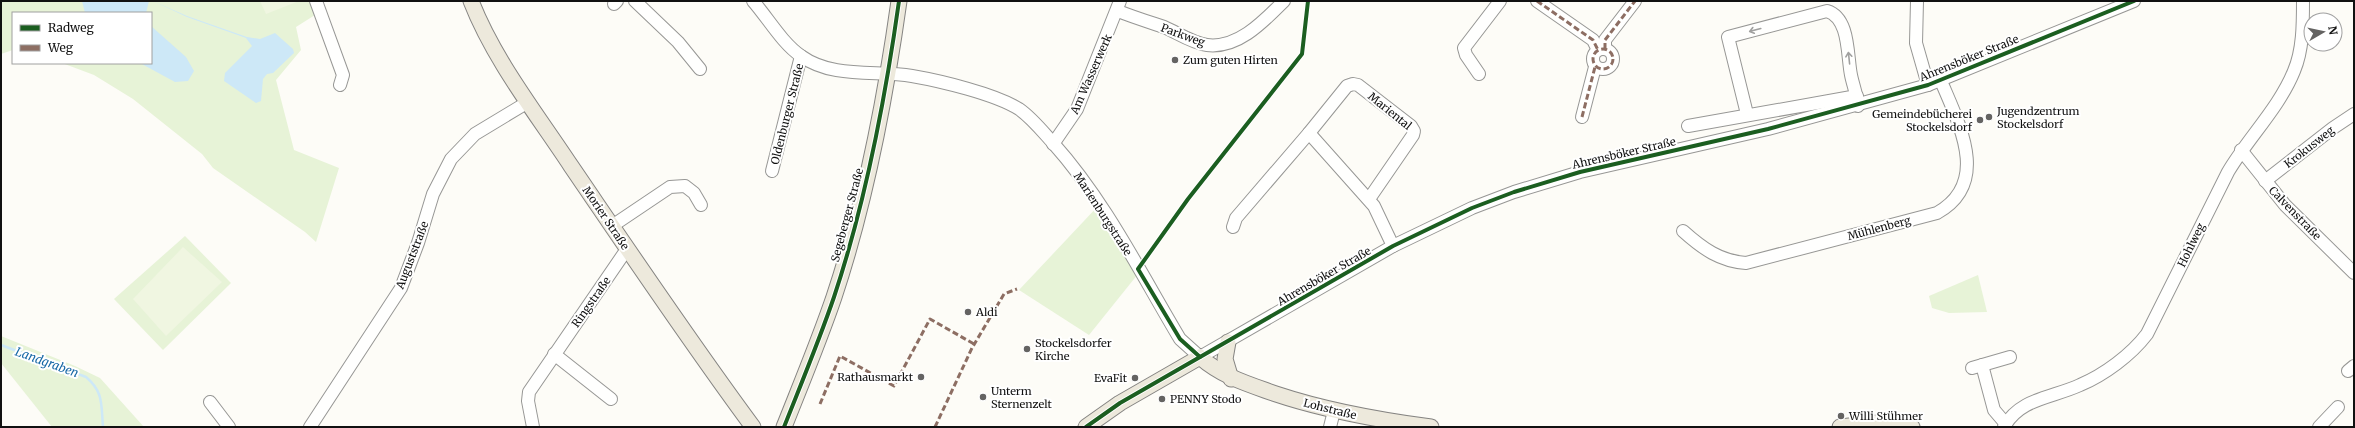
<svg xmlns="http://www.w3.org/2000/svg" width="2355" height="428" font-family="Merriweather,serif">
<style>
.green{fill:#e7f3d7}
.pitch{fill:#f0f6e1}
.water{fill:#cde8f7}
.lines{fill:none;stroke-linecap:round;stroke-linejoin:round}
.stream{stroke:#cde8f7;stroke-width:2.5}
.minor-casing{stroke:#979795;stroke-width:14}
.major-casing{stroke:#858482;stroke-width:17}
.minor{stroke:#fffffe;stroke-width:12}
.major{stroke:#ede9dc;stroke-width:15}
.quiet{stroke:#8d6e63;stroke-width:3;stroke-dasharray:6 3;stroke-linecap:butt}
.cycleway-casing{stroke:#fff;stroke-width:6}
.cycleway{stroke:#1b5e20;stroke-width:4}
.oneway{stroke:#a0a09f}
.poi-dot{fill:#646362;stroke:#fff;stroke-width:1.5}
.labels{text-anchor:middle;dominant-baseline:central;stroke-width:4;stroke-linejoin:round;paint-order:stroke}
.street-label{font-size:11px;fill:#111;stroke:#fff}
.poi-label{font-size:11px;fill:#111;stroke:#fff;text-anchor:start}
.water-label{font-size:12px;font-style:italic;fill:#1768a6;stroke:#fff}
</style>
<rect width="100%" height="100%" fill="#fdfcf7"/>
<!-- green -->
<g class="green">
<polygon points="1,1 311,1 315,15 296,27 301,50 276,80 294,150 339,168 316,242 305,232 213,168 202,154 133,99 94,75 62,63 151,63 151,13 13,13 13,50 1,54"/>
<polygon points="1099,205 1138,274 1089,335 1019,290"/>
<polygon points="185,236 231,283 163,350 114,299"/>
<polygon points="1978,275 1987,312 1949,313 1932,308 1929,296"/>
<polygon points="1,336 75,366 100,378 144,427 52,427 1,363"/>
</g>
<!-- pitch -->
<g class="pitch">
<polygon points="260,1 299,1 266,14"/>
<polygon points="183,247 222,282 166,336 133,299"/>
</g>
<!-- water -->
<g class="water">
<polygon points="82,1 149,1 146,13 85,13"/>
<polygon points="153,1 187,16 247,37 260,39 275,33 293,49 294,53 273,73 267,74 263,79 261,101 256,103 224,81 225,73 252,46 246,38 187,17"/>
<polygon points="151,26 186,57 194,71 188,81 175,82 140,63 151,63"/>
</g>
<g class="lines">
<!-- stream -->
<path class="stream" d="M 1,345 L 86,377 C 104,392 101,405 103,427"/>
<!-- minor casing -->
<g class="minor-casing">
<g id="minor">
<polyline points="316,1 343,75 340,85"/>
<polyline points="635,1 678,42 700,69"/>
<path d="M 753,1 C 768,18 782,43 801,56 C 833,79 876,70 912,76 C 941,81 995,94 1019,109 C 1032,118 1043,132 1053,143 C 1105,201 1140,272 1180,339 L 1200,357 L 1393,246 L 1472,208 L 1514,192 L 1580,172 L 1768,129 L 1928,85 L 2134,1"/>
<polyline points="1537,1 1593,40 1598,50"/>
<polyline points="1917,1 1916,43 1928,85"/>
<polyline points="614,4 617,1"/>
<path d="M 1118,11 C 1133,17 1149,22 1164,27 C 1178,33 1192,43 1207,45 C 1238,49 1264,21 1284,1"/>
<circle cx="1603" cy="59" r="10"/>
<polyline points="1605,49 1605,40 1635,1"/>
<polyline points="1479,74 1466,55 1464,48 1500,1"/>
<path d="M 1747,114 L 1728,37 L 1827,11 C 1850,18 1847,56 1851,75 C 1853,85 1857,95 1858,106"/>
<polyline points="1582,117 1595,67"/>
<polyline points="1688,126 1857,96"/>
<polyline points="1309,133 1347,86 1353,84 1358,85 1411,126 1414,131 1413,135 1369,199"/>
<polyline points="1053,144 1077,109 1120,1"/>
<polyline points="2241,150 2285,205 2354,273"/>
<polyline points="772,171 801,56"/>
<polyline points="2265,181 2333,128 2354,114"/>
<polyline points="612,226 670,187 685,186 694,193 701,205"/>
<polyline points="1233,227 1236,218 1309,133 1374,206 1393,246"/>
<path d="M 1683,231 C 1703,249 1720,261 1746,263 L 1937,213 C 1991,183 1959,124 1941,81"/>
<polyline points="554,354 611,399"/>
<polyline points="1982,365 1994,410 2006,424"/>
<polyline points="1972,368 2010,357"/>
<polyline points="2348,371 2354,366"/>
<polyline points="210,402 229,427"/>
<polyline points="310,427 401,288 418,243 433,194 451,159 475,134 528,102"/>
<polyline points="533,427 528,401 529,392 627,249"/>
<polyline points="1330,427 1334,411"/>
<path d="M 2004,427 C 2020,398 2052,398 2080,385 C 2104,375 2131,355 2147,334 L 2228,172 C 2248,138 2279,108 2294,71 C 2303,50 2303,24 2303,1"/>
<polyline points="2319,427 2338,407"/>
</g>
</g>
<!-- major casing -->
<g class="major-casing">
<g id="major">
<path d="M 471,1 C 494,60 536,113 571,166 C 631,254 690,342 753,427"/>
<polyline points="1228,342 1225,359 1231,379"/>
<path d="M 784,427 C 801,384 819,341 834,297 C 866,201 885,101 899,1"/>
<path d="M 1086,427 L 1120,403 L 1200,357 C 1223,377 1248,384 1276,394 C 1327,411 1378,420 1431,427"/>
<polyline points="1840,427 1886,422 1912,427"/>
</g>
</g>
<!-- minor -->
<use href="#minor" class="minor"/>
<!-- major -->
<use href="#major" class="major"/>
<!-- quiet -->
<g class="quiet">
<polyline points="1537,1 1593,40 1598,50"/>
<circle cx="1603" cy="59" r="10"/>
<polyline points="1605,49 1605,40 1635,1"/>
<polyline points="1582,117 1595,67"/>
<polyline points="820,404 840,356 894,386 930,319 974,344"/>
<polyline points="935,427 972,348 1004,294 1017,289"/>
</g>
<!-- cycleway casing -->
<g class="cycleway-casing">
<g id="cycleway">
<polyline points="1200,357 1180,339 1138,269 1188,199 1302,54 1308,1"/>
<path d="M 784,427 C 801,384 819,341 834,297 C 866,201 885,101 899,1"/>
<polyline points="1086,427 1120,403 1393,246 1472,208 1514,192 1580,172 1768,129 1928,85 2134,1"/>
</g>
</g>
<!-- cycleway -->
<use href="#cycleway" class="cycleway"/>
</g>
<!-- one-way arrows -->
<defs><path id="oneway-shaft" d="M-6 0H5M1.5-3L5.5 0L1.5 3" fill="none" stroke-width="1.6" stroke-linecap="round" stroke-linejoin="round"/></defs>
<g class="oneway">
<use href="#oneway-shaft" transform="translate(1755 30) rotate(165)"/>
<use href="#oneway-shaft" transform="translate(1849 58) rotate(-96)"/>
</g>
<!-- markers -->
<g class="poi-dot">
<circle cx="1175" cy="60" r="4"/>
<circle cx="1989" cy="117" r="4"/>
<circle cx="1980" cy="120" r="4"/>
<circle cx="968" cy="312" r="4"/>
<circle cx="1027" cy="349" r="4"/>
<circle cx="921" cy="377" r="4"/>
<circle cx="1135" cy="378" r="4"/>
<circle cx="983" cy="397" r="4"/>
<circle cx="1162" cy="399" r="4"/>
<circle cx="1841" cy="416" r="4"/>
</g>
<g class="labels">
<!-- street labels -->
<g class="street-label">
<text transform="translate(1183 35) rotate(20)">Parkweg</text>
<text transform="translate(1969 58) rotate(-22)">Ahrensböker Straße</text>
<text transform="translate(1091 74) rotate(-66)">Am Wasserwerk</text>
<text transform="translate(1390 111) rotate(39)">Mariental</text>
<text transform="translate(787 114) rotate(-76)">Oldenburger Straße</text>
<text transform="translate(2309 147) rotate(-38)">Krokusweg</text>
<text transform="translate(1624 153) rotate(-13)">Ahrensböker Straße</text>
<text transform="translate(2295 213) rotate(46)">Calvenstraße</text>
<text transform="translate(1103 214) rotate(57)">Marienburgstraße</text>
<text transform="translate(847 215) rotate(-75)">Segeberger Straße</text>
<text transform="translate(606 218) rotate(56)">Morier Straße</text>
<text transform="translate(1879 228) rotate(-15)">Mühlenberg</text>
<text transform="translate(2191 245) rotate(-64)">Hohlweg</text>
<text transform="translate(412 255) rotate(-69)">Auguststraße</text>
<text transform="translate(1324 276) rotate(-30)">Ahrensböker Straße</text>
<text transform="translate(591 302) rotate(-55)">Ringstraße</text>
<text transform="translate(1330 409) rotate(14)">Lohstraße</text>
</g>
<!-- poi labels -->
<g class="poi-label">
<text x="1183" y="60">Zum guten Hirten</text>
<text x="1997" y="111">Jugendzentrum<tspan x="1997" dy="13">Stockelsdorf</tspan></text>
<text x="1972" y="114" text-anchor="end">Gemeindebücherei<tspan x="1972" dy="13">Stockelsdorf</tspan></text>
<text x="976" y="312">Aldi</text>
<text x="1035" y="343">Stockelsdorfer<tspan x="1035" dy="13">Kirche</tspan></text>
<text x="913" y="377" text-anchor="end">Rathausmarkt</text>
<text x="1127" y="378" text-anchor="end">EvaFit</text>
<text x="991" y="391">Unterm<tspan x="991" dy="13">Sternenzelt</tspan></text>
<text x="1170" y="399">PENNY Stodo</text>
<text x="1849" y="416">Willi Stühmer</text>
</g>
<!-- water labels -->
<g class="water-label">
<text transform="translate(47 362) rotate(20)">Landgraben</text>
</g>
</g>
<!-- border -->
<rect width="2355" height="428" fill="none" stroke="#111111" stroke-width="4"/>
<!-- legend -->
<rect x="12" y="12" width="140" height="52" fill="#ffffff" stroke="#a0a0a0"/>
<rect x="20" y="25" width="20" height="6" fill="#1b5e20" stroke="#a0a0a0"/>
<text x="48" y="32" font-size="12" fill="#111111">Radweg</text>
<rect x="20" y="45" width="20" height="6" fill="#8d6e63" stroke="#a0a0a0"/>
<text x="48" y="52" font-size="12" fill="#111111">Weg</text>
<!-- north arrow -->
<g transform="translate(2323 32) rotate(81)"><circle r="19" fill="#ffffff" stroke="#a0a0a0"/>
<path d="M0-3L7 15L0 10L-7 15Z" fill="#646362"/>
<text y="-6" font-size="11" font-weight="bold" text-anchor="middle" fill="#111111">N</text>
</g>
</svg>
